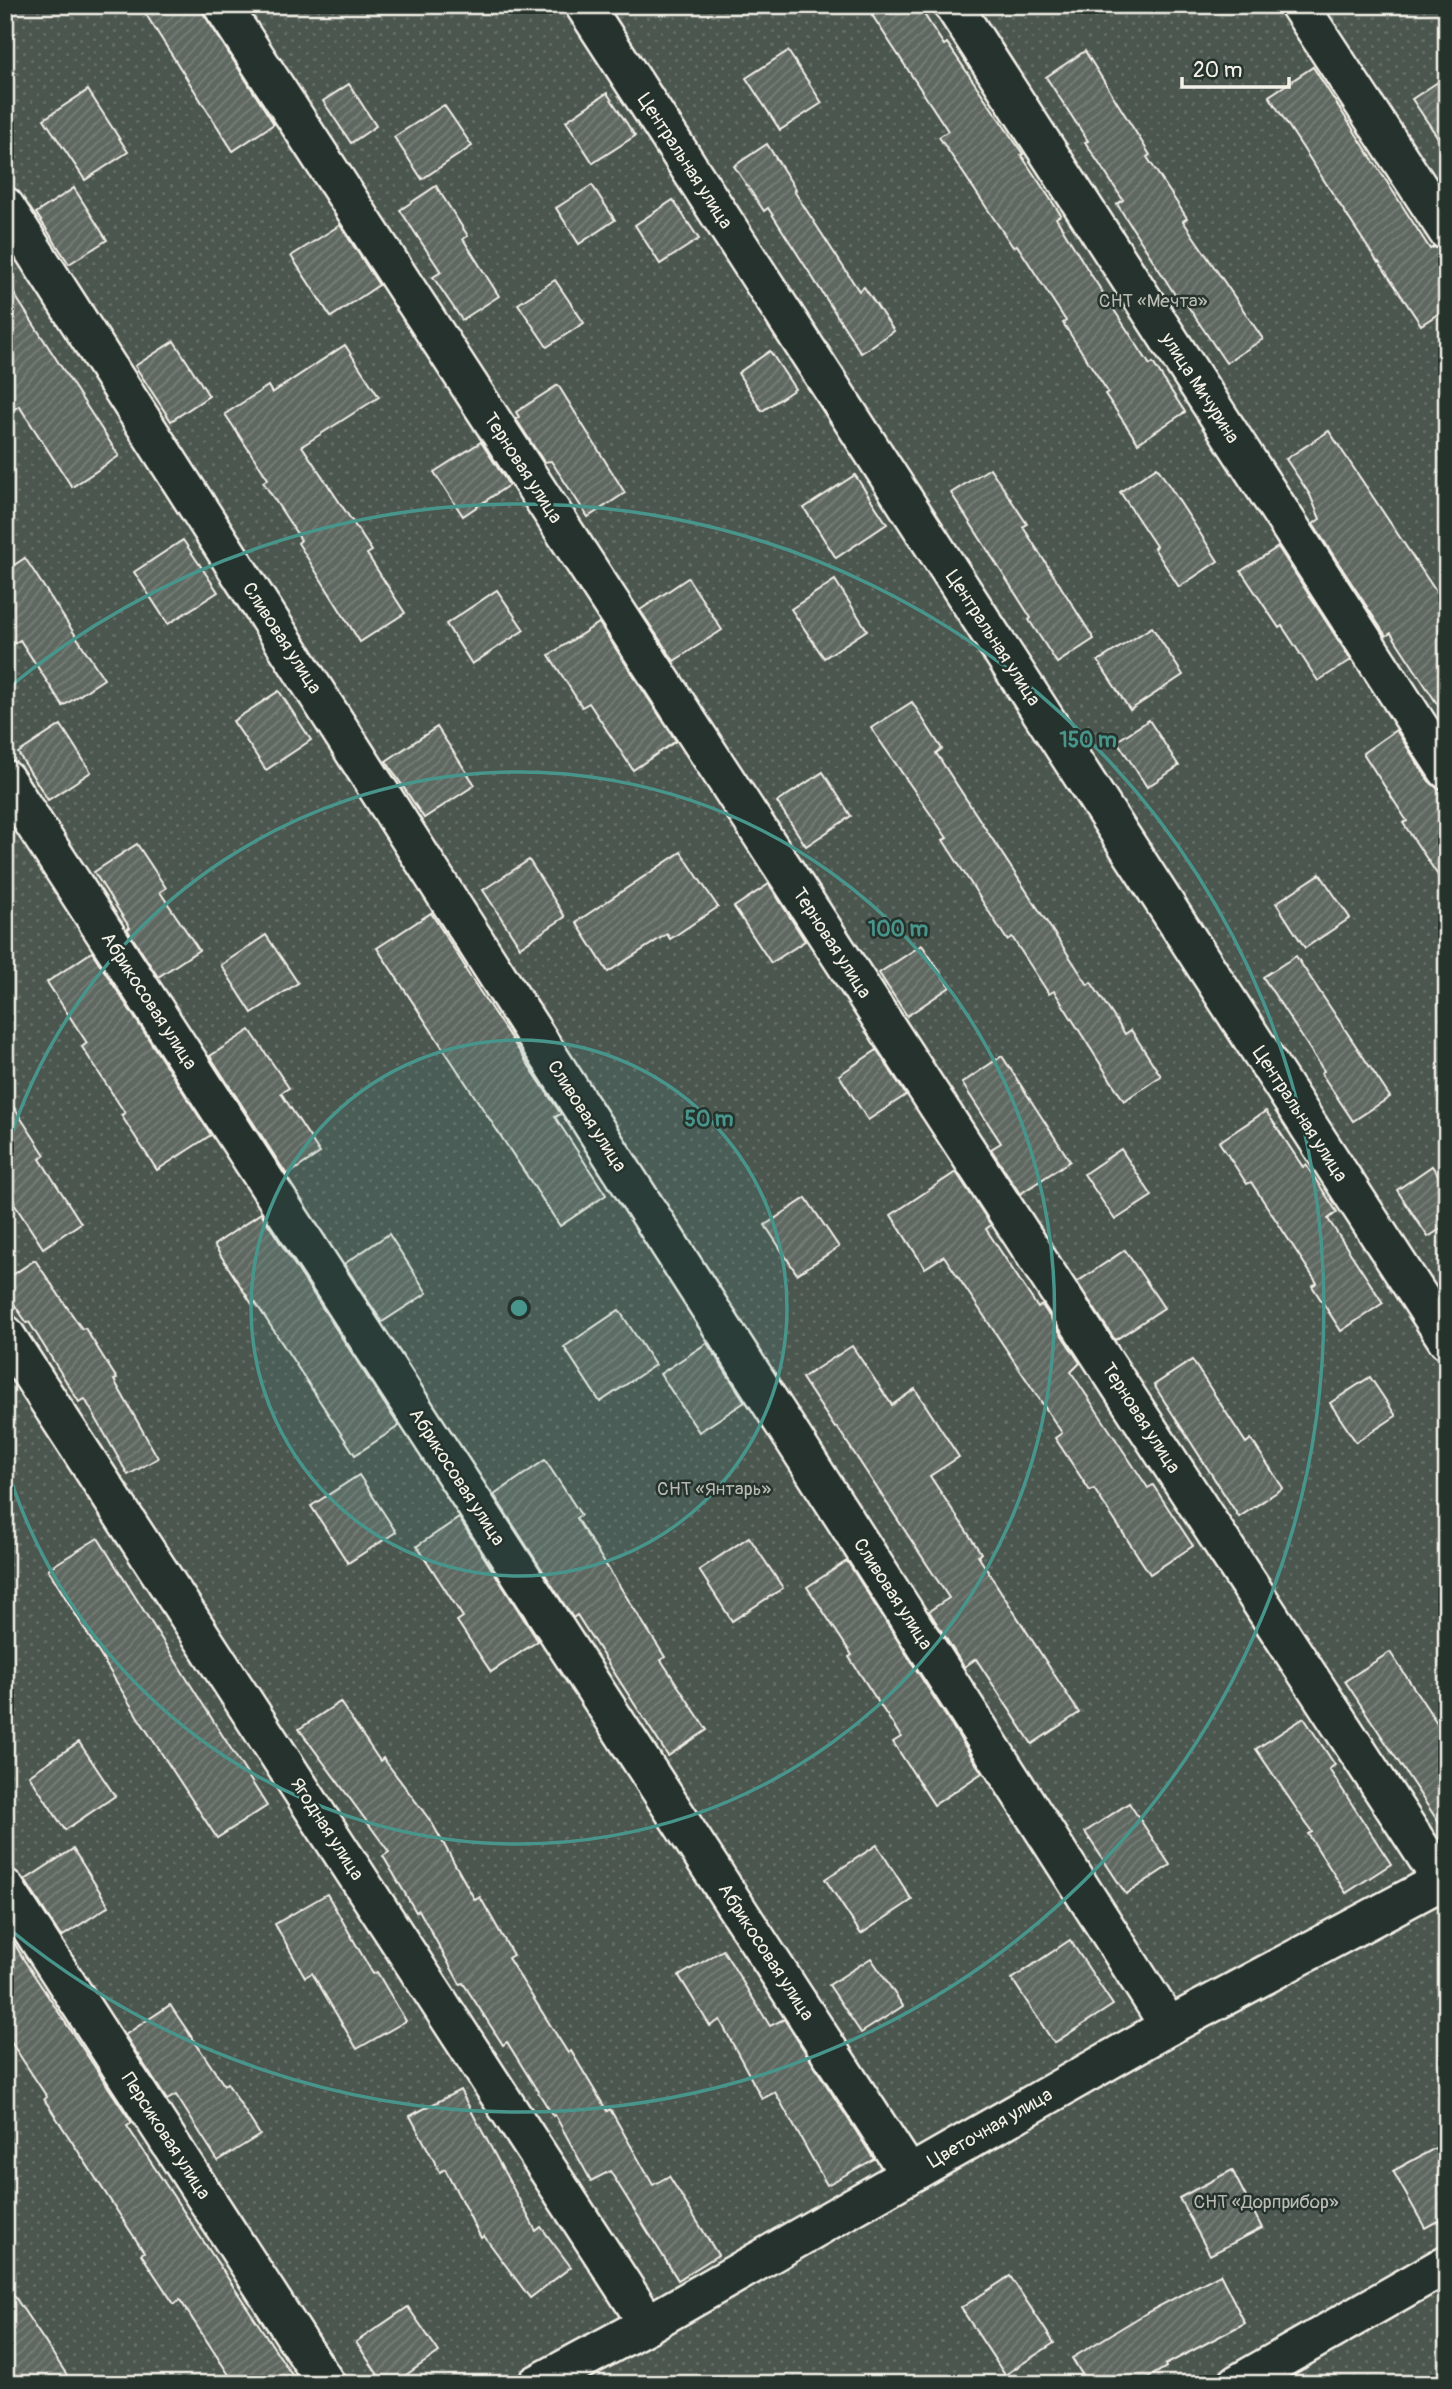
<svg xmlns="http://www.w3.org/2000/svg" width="1452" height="2389" font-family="Pangolin,sans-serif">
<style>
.garden{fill:url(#garden-dots);stroke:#a0a49c;stroke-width:2}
.building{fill:url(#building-hatch);stroke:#f4f1e8;stroke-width:2}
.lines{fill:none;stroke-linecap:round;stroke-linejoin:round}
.street-casing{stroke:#f4f1e8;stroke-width:42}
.street{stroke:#26332d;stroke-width:37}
.ring{fill:none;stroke:#48958c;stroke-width:3.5}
.labels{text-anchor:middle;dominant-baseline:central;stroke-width:5;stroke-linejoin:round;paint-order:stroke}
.street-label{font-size:19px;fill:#f4f1e8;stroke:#26332d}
.park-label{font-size:19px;fill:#b9bbb2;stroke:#26332d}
.centre{fill:#48958c;stroke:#26332d;stroke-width:3.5}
.ring-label{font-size:21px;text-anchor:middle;font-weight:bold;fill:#48958c;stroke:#26332d;stroke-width:5;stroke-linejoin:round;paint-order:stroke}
</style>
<defs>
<pattern id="garden-dots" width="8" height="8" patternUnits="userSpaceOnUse" patternTransform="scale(1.75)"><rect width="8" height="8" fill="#4c564f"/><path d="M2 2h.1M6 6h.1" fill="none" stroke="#666f68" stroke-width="1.8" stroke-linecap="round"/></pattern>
<pattern id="building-hatch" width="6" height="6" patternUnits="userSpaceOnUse" patternTransform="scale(1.75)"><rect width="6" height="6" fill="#5f6861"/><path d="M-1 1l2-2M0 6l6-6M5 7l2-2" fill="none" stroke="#777e78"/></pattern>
</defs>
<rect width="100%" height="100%" fill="#323e38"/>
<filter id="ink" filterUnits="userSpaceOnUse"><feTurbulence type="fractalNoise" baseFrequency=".0143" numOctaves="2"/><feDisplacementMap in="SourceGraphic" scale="14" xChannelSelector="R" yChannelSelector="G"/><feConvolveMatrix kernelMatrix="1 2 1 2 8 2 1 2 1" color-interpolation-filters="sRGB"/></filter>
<g filter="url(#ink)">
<!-- garden -->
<rect class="garden" x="5" y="5" width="1442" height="2379"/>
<!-- building -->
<g class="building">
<polygon points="140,5 198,5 274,124 233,151"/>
<polygon points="888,5 918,5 944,45 947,43 1023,154 1021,155 1061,215 1056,218 1088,270 1150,365 1153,363 1185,412 1138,443 1105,394 1108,392 1063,323 1066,321 1017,245 1013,247 939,137 948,131 872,15"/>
<polygon points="788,51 822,103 780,130 746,78"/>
<polygon points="1085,51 1150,155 1147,157 1187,218 1183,221 1263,339 1226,363 1183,299 1179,301 1117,204 1123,200 1085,142 1088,141 1046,77"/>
<polygon points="1313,67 1430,249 1434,247 1439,250 1447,262 1447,308 1421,325 1379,262 1378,263 1269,96"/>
<polygon points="1447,76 1447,151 1412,99"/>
<polygon points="349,84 376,126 351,143 323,101"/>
<polygon points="88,90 128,152 85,180 44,119"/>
<polygon points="607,93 635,136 593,163 566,121"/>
<polygon points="444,105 472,146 422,179 394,137"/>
<polygon points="767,144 796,190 794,191 859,291 864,287 894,331 861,353 768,208 764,211 734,166"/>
<polygon points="592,185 615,220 579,244 556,208"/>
<polygon points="436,186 468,236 463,239 499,296 462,320 433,277 441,272 400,210"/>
<polygon points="74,188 107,240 69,264 36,213"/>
<polygon points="673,200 699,239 660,264 635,225"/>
<polygon points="340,225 379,285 331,317 291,256"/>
<polygon points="5,280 119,456 72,487 19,406 5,415"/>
<polygon points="555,280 584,323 547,347 518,304"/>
<polygon points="174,341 209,396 171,421 135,366"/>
<polygon points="345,345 379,397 302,446 372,551 367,554 405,613 360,642 298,543 301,540 263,482 268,479 225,414 268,386 272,393"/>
<polygon points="770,351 795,389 762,411 738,373"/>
<polygon points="558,385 625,493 588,517 551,461 544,462 516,419 519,417 516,412"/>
<polygon points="1329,431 1447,608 1447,719 1391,633 1386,636 1313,524 1320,519 1310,495 1286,459"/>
<polygon points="481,442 509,485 463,516 434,472"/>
<polygon points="1157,467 1218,561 1179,587 1154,548 1156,546 1120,492"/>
<polygon points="990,468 1027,524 1023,527 1094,639 1057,663 1029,620 1031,618 951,493"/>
<polygon points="855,475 887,524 836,558 804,508"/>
<polygon points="183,540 218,592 168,624 134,572"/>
<polygon points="1278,547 1351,660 1318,681 1282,626 1279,628 1241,571"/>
<polygon points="25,558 104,679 63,706 20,640 5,650 5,571"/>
<polygon points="688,578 722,630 674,661 640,610"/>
<polygon points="835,580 867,630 824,658 791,609"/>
<polygon points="497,590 524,630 472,664 446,624"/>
<polygon points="599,623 676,741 633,770 589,703 582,707 549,655"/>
<polygon points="1152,627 1183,675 1130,710 1098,661"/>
<polygon points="279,691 311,740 266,770 233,721"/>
<polygon points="912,702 942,749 936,753 1088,985 1091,982 1125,1034 1131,1030 1161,1076 1124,1101 1054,991 1049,994 1012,937 1007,940 943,840 947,838 871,728"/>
<polygon points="1149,720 1179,766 1147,787 1117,741"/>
<polygon points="61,725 91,772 48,800 18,753"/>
<polygon points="437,727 475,785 424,818 386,761"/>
<polygon points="1396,730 1429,781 1437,788 1447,791 1447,889 1403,823 1407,821 1363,753"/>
<polygon points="823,772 851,816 806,846 777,802"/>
<polygon points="137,844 166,888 160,892 199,950 158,977 127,929 130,928 94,872"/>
<polygon points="681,852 718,907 670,939 667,934 608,972 576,922"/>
<polygon points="529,860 565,917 520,947 483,890"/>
<polygon points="1320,874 1350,918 1305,948 1276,903"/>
<polygon points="769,884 805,941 771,963 734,907"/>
<polygon points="431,913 466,968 465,969 561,1114 555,1117 606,1195 560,1226 377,948"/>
<polygon points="266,935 298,983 252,1013 221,965"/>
<polygon points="922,945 950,987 907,1016 879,973"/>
<polygon points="92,952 211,1135 157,1170 121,1115 125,1113 82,1047 87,1043 47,982"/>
<polygon points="1296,956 1390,1097 1353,1121 1321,1073 1324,1071 1263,977"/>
<polygon points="250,1030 289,1088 281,1093 320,1153 287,1175 210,1056"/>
<polygon points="877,1050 906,1095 868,1120 839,1075"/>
<polygon points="1002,1056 1070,1161 1020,1194 991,1149 1001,1143 962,1083"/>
<polygon points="5,1094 45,1155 40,1159 81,1223 43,1248 5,1190"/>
<polygon points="1266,1111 1303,1167 1306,1165 1337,1212 1328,1219 1383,1303 1341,1331 1312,1286 1317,1283 1251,1182 1247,1184 1219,1142"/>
<polygon points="1121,1149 1152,1196 1115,1220 1084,1174"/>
<polygon points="1432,1166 1447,1188 1447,1225 1428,1237 1397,1190"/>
<polygon points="956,1172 991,1225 986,1229 1038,1308 1042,1305 1080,1363 1071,1372 1148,1488 1153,1485 1193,1546 1150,1574 1094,1489 1090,1491 1055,1438 1062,1433 944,1256 925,1268 891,1215"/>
<polygon points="806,1198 839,1247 797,1274 765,1225"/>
<polygon points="261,1213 399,1426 355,1455 255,1302 252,1304 214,1245"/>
<polygon points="389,1234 427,1293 382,1322 344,1264"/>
<polygon points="1125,1250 1164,1308 1115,1340 1077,1282"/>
<polygon points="35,1260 82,1329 85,1328 117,1379 114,1380 158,1458 128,1475 85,1399 79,1402 29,1322 27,1323 5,1291 5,1280"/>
<polygon points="619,1310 655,1365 600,1402 564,1347"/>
<polygon points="707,1343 745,1402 699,1432 660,1374"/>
<polygon points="852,1346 892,1405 915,1389 959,1457 930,1476 981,1553 978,1556 1079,1713 1032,1744 976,1659 964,1667 929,1611 949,1598 837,1427 835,1428 802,1378"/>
<polygon points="1192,1360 1246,1443 1251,1439 1283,1488 1239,1517 1154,1385"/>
<polygon points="1370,1377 1396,1416 1356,1442 1330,1403"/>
<polygon points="545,1460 581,1515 576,1518 665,1657 661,1660 707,1730 668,1756 577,1615 573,1618 494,1495"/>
<polygon points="359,1475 396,1532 348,1563 311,1506"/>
<polygon points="459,1518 538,1641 491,1672 457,1621 463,1617 417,1546"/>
<polygon points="749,1537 783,1588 732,1621 699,1570"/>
<polygon points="98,1538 267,1806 217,1838 139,1719 48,1569"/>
<polygon points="847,1561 982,1773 934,1805 893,1742 901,1737 849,1657 852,1655 807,1587"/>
<polygon points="1390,1652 1447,1738 1447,1835 1345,1681"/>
<polygon points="340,1702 380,1761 383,1758 432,1823 475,1900 480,1897 513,1955 508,1958 568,2053 571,2051 607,2111 610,2109 653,2185 669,2176 718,2255 678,2280 610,2171 591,2181 555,2115 553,2116 507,2042 503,2045 463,1983 460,1984 419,1910 416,1912 383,1856 389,1852 299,1729"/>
<polygon points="1304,1718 1335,1765 1329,1769 1391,1864 1346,1893 1308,1834 1312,1832 1256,1749"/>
<polygon points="79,1742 115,1796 65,1830 29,1775"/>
<polygon points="1129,1803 1170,1865 1126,1894 1085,1832"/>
<polygon points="877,1845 912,1900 861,1934 825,1879"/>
<polygon points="73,1849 109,1906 61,1937 25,1880"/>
<polygon points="327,1894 373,1974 377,1972 406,2021 357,2049 312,1973 305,1977 275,1924"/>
<polygon points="5,1927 24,1960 132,2123 127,2126 298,2384 235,2384 180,2300 174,2304 141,2254 144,2252 44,2099 47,2097 5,2033"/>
<polygon points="1070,1940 1113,2005 1054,2043 1012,1979"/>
<polygon points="723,1950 770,2026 784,2019 874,2159 827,2185 775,2092 762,2099 720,2020 710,2026 679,1976"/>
<polygon points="871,1958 903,2006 861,2033 829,1985"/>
<polygon points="170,2005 224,2085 227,2083 260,2135 218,2161 176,2095 167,2100 125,2035"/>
<polygon points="460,2090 536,2231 541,2227 571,2267 530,2298 484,2236 481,2238 445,2169 440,2172 410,2116"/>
<polygon points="1437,2147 1447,2165 1447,2216 1425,2228 1393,2171"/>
<polygon points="1232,2170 1262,2228 1210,2255 1179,2198"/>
<polygon points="1220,2274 1245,2323 1165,2365 1166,2367 1138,2384 1088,2384 1072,2358 1148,2312"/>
<polygon points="1010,2276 1054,2343 1005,2375 961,2308"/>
<polygon points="5,2282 73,2384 19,2384 5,2364"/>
<polygon points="408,2307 439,2352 393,2384 384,2384 356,2342"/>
</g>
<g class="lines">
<!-- street casing -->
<g class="street-casing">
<g id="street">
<polyline points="222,5 1442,1881"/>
<polyline points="584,5 1447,1340"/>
<polyline points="953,5 1447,770"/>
<polyline points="1299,5 1447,231"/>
<polyline points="5,206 1169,2026"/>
<polyline points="5,779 909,2174"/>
<polyline points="5,1334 648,2324"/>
<polyline points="5,1888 326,2384"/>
<polyline points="537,2384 648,2324 1169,2026 1447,1878"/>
<polyline points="1237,2384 1447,2264"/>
</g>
</g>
<!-- street -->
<use href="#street" class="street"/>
</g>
</g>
<!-- distance rings -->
<circle cx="519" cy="1308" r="268" fill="#48958c" fill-opacity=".12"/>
<g class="ring">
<circle cx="519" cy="1308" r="268"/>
<path d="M6 1151A536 536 0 1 1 6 1465"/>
<path d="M8 688A804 804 0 1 1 8 1928"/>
</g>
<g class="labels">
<!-- street labels -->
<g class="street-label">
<text transform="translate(685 161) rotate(57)">Центральная улица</text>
<text transform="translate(1200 388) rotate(57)">улица Мичурина</text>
<text transform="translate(523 468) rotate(57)">Терновая улица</text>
<text transform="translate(282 638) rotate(57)">Сливовая улица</text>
<text transform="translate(993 638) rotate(57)">Центральная улица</text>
<text transform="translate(832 943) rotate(57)">Терновая улица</text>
<text transform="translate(149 1001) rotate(57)">Абрикосовая улица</text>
<text transform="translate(1300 1114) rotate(57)">Центральная улица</text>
<text transform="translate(587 1116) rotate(57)">Сливовая улица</text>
<text transform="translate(1141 1418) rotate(57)">Терновая улица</text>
<text transform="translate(457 1477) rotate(57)">Абрикосовая улица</text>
<text transform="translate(893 1594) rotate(57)">Сливовая улица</text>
<text transform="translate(327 1829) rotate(57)">Ягодная улица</text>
<text transform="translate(766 1952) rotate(57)">Абрикосовая улица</text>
<text transform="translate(990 2128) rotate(-30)">Цветочная улица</text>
<text transform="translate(166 2136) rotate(57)">Персиковая улица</text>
</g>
<!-- park labels -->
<g class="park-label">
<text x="1153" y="301">СНТ «Мечта»</text>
<text x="714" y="1489">СНТ «Янтарь»</text>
<text x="1266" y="2202">СНТ «Дорприбор»</text>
</g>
</g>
<circle cx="519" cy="1308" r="10" class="centre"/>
<g class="ring-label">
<text x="1088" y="747">150 m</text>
<text x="898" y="936">100 m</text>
<text x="709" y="1126">50 m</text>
</g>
<!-- margin -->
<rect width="1452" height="2389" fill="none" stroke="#26332d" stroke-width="28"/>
<rect x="14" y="14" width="1424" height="2361" fill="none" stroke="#f4f1e8" stroke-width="2.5" filter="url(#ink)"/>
<!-- scale -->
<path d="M1182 77v10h107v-10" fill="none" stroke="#f4f1e8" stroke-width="3.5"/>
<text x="1193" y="77" font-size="21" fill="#f4f1e8" stroke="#26332d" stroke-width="5" paint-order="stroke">20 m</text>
</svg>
